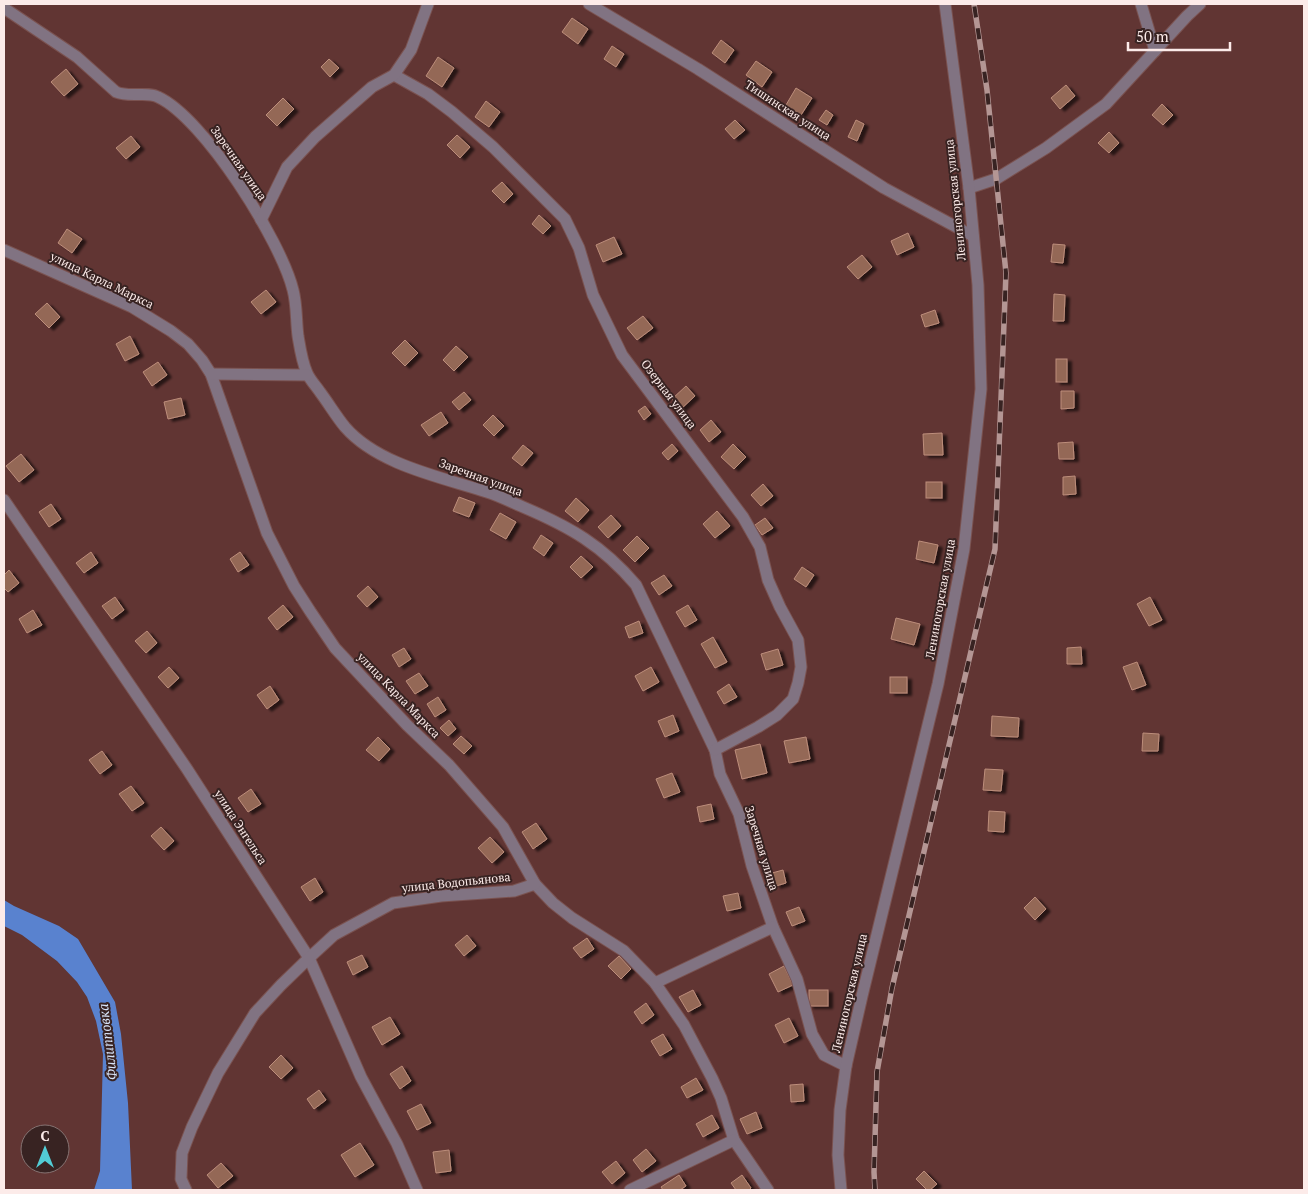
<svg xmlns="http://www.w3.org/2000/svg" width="1308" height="1194" font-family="'PT Serif',serif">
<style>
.water{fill:#5982cf}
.building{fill:#946756;stroke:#bd8e7b;filter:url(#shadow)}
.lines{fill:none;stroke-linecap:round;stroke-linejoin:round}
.street-casing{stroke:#7a5250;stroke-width:13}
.street{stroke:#817382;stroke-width:11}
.rail-casing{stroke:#b49694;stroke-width:5.5}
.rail{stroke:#382322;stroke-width:4;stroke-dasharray:11;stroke-linecap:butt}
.labels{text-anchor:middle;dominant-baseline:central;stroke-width:4;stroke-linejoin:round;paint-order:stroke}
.street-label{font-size:12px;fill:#fcebe9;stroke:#382322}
.water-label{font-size:14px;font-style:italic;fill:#d6e2f7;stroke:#382322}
</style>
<defs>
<filter id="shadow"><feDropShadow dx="4.5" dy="2.5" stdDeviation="1" flood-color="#0009"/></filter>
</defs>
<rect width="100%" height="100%" fill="#613533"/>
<!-- water -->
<polygon class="water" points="4,900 14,906 59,926 78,939 115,1002 121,1034 128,1103 132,1190 94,1190 100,1171 103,1054 96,1021 87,997 77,982 57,961 22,935 4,926"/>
<!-- building -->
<g class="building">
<polygon points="572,18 588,29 578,44 562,32"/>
<polygon points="721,40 734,50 725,63 712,53"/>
<polygon points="612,46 624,54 616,67 604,59"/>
<polygon points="438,57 454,68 442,87 426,76"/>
<polygon points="329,59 339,68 330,77 321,67"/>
<polygon points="756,61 772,72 762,87 746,75"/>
<polygon points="66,69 78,84 64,96 51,82"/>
<polygon points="1066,85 1075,96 1060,109 1051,98"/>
<polygon points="796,88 812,98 801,115 786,105"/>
<polygon points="283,98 294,109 277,126 266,115"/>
<polygon points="486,101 500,112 489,127 475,117"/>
<polygon points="1162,104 1173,115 1163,125 1152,115"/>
<polygon points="826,110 833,115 827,125 819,120"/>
<polygon points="735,120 745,130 734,139 725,129"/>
<polygon points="856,120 864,124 857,141 848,137"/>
<polygon points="1109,132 1119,143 1109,153 1098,143"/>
<polygon points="457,135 470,147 460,158 447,145"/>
<polygon points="131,136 140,147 126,159 116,148"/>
<polygon points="502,182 513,194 504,203 492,191"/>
<polygon points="539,215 551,226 543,234 532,224"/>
<polygon points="67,229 82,239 72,253 58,243"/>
<polygon points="908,233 914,247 897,255 891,241"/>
<polygon points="614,237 622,254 603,262 596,245"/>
<polygon points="1053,244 1065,245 1063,263 1051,262"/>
<polygon points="862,255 872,267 858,279 847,267"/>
<polygon points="266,290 276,302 261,314 251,302"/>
<polygon points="1054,294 1065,295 1064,321 1053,321"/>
<polygon points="47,303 60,317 49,328 35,314"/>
<polygon points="935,310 939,323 925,327 921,315"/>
<polygon points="643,316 653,328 637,340 627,328"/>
<polygon points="130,336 139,354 125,361 116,344"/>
<polygon points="405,340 418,353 405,366 392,353"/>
<polygon points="456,346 468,357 454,371 443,360"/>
<rect x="1056" y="359" width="11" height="23"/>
<polygon points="158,362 167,375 152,386 143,372"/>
<polygon points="686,386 695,396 681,409 672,399"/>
<polygon points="1061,391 1074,391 1074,408 1061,409"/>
<polygon points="464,392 471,400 459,410 452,402"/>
<polygon points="181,398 185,415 168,419 164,402"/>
<polygon points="645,406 651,414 644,420 638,411"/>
<polygon points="441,412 448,423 429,436 421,425"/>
<polygon points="493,415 504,426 494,436 483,425"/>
<polygon points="711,420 721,432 709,442 700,430"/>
<polygon points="942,433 943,455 924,455 923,434"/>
<polygon points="1073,442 1074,459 1059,459 1058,443"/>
<polygon points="672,444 678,451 668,460 662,453"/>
<polygon points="733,444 746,457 734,469 721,457"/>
<polygon points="523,445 533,453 522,466 512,458"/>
<polygon points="21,454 34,470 19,482 6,466"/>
<polygon points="1075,476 1076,494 1063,495 1063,477"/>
<rect x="926" y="482" width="16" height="16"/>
<polygon points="763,484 773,496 761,506 751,495"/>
<polygon points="459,497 475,503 469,517 453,511"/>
<polygon points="576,498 589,510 578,522 565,511"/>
<polygon points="51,504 61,519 49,527 39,512"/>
<polygon points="717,511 730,526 715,538 703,524"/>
<polygon points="500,513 516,522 506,539 490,530"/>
<polygon points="611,515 621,526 608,538 598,527"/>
<polygon points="765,518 773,528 762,535 755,525"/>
<polygon points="541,535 553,543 544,556 533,548"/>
<polygon points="637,536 649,548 635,562 623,550"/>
<polygon points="919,541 938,545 934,563 916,559"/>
<polygon points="91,552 98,563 84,573 76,563"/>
<polygon points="240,552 249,565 238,572 230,559"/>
<polygon points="581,556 593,567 581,578 570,567"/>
<polygon points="802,567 814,575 806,587 794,579"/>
<polygon points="9,570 19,583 8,592 4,588 4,575"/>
<polygon points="664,575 672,586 659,595 651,583"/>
<polygon points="368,586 378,597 367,607 357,596"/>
<polygon points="115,597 124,610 112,619 102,606"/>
<polygon points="1150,597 1162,620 1149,626 1137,604"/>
<polygon points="283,605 293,617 277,630 268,618"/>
<polygon points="688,605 697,620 685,627 676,612"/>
<polygon points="33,610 42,625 27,633 19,619"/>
<polygon points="896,618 920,624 914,645 891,639"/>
<polygon points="639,621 643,633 629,638 625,627"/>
<polygon points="147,631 157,643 146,653 135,641"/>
<polygon points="713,637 727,662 715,668 701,644"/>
<polygon points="1081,647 1082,664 1067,664 1067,648"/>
<polygon points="404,648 411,659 399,667 392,655"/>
<polygon points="778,649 783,665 766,670 761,654"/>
<polygon points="1137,662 1146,685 1132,690 1123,667"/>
<polygon points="169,667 179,678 168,688 158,677"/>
<polygon points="651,667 659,682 643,691 635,676"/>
<polygon points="419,673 428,686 415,694 406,681"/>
<rect x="890" y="677" width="17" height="16"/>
<polygon points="729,684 737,697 724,704 717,692"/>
<polygon points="270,686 279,700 267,709 257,695"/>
<polygon points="438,697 446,710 435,717 427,704"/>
<polygon points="673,715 679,731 665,737 658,721"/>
<polygon points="992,716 1019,718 1018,737 991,736"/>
<polygon points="449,720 456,729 448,736 440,728"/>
<polygon points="1143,733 1159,734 1158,751 1142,751"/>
<polygon points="461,736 472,746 464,754 453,744"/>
<polygon points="378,737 390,749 379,761 366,750"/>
<polygon points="806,737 810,759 789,763 784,741"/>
<polygon points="760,744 767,773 742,779 735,750"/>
<polygon points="102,751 112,765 100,774 89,760"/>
<polygon points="985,769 1003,770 1001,791 983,790"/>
<polygon points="672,773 680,792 664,798 656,779"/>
<polygon points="131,786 144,803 132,811 119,794"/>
<polygon points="251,789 261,804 248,812 238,798"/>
<polygon points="711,804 714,819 700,822 697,807"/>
<polygon points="989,811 1005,812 1004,832 988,831"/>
<polygon points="536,823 547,839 533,849 522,832"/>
<polygon points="161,827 174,841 164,850 151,836"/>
<polygon points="490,837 504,852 492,863 478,848"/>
<polygon points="783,870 786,883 776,886 772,873"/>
<polygon points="315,878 323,892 310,901 301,887"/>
<polygon points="738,893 741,908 727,911 723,896"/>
<polygon points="1035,897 1046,909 1035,920 1024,908"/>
<polygon points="799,907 805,921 792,926 786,912"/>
<polygon points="467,935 476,946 464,956 455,945"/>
<polygon points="587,938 594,949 581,958 573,948"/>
<polygon points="362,955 368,967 353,975 347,962"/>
<polygon points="619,956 631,969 621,979 608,966"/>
<polygon points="784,966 793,985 778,992 769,974"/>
<polygon points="693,990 701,1005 688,1012 679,997"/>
<rect x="809" y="990" width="19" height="16"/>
<polygon points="646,1003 654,1015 642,1024 634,1012"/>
<polygon points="390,1017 400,1034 382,1045 372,1027"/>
<polygon points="789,1018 798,1036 784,1043 775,1025"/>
<polygon points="663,1034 672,1049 660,1056 651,1041"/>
<polygon points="281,1055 293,1068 281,1079 269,1067"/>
<polygon points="402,1066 411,1081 400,1089 390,1074"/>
<polygon points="696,1078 703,1090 687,1098 681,1087"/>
<polygon points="803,1084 804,1101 791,1102 790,1085"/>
<polygon points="319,1090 326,1100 314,1109 307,1099"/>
<polygon points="421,1104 431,1123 417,1130 407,1111"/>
<polygon points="756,1112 762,1128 747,1134 740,1119"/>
<polygon points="712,1115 719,1128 703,1137 696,1124"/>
<polygon points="360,1143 374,1165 355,1177 341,1155"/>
<polygon points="646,1149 656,1161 642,1172 633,1160"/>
<polygon points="449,1150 451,1171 436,1173 433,1152"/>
<polygon points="616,1161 625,1173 612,1184 602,1172"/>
<polygon points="221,1163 233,1176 218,1188 207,1175"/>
<polygon points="924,1171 937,1184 930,1190 927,1190 916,1179"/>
<polygon points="679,1175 686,1186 680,1190 663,1190 661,1187"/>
<polygon points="742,1175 751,1188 749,1190 736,1190 731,1183"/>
</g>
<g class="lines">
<!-- street casing -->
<g class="street-casing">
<g id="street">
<polyline points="589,4 698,69 884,188 973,236"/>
<polyline points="1141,4 1155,51"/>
<path d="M 4,8 L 77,57 L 116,92 C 130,98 147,91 158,97 C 204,118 281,241 293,290 C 297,305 296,321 298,336 C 300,348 302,362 307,373 C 310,380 316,386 320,392 C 329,404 336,416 345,427 C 378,465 441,477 487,492 C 500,496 511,502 523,507 C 570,527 602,545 636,585 L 715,750 L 720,774 L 739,814 L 752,866 L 773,927 L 797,979 L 812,1034 L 824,1055 L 846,1066"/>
<polyline points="394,75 428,94 452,112 493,147 565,219 579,248 593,295 622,355 743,517 760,547 768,580 780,607 798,640 801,667 798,683 793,699 777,715 758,727 715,750"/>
<polyline points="969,188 996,179 1046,148 1106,104 1187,16 1200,4"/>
<polyline points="261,220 287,167 315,137 372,87 394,75 411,50 428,4"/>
<polyline points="4,250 132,307 171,331 188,344 202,360 211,374 267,533 294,586 310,611 335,648 407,725 449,765 503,827 535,884 553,903 572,918 624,951 655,983 684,1025 712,1078 721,1098 734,1140 768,1190"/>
<polyline points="211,374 307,375"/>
<polyline points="4,500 187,769 309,958 361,1077 397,1144 417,1190"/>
<polyline points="655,983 773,927"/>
<polyline points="186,1190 181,1179 182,1153 192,1127 218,1073 255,1013 281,985 309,958 334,935 393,903 441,896 514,891 535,884"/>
<polyline points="630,1190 734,1140"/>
<polyline points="841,1190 838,1155 840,1110 846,1066 862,996 938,684 964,549 981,389 978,285 969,188 945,4"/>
</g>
</g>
<!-- street -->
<use href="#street" class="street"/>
<!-- rail casing -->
<g class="rail-casing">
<polyline id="rail" points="875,1190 874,1172 877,1072 892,988 995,549 1006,273 987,90 974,4"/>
</g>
<!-- rail -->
<use href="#rail" class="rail"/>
</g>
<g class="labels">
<!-- street labels -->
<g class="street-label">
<text transform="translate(788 110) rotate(33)">Тишинская улица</text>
<text transform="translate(239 163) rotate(55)">Заречная улица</text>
<text transform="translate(955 200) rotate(-96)">Лениногорская улица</text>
<text transform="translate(102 280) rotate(26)">улица Карла Маркса</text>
<text transform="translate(669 394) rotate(53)">Озерная улица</text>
<text transform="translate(481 477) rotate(20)">Заречная улица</text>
<text transform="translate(940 599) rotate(-80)">Лениногорская улица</text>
<text transform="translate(399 695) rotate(46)">улица Карла Маркса</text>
<text transform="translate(241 827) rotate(57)">улица Энгельса</text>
<text transform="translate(762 848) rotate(73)">Заречная улица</text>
<text transform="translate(456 882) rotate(-6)">улица Водопьянова</text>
<text transform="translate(849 993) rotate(-77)">Лениногорская улица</text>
</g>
<!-- water labels -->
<g class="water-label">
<text transform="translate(107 1042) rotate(-97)">Филипповка</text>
</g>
</g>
<!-- border -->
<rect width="1308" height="1194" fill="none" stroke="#fcebe9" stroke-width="10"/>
<!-- north arrow -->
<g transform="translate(45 1149)"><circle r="24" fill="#382322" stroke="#867372"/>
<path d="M0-4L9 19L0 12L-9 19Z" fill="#52ccd5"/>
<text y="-8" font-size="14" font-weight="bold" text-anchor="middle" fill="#fcebe9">С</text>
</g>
<!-- scale -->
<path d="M1128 42v8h102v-8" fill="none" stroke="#fcebe9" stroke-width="2.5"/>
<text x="1136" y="42" font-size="15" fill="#fcebe9" stroke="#382322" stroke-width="4" paint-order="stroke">50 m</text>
</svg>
